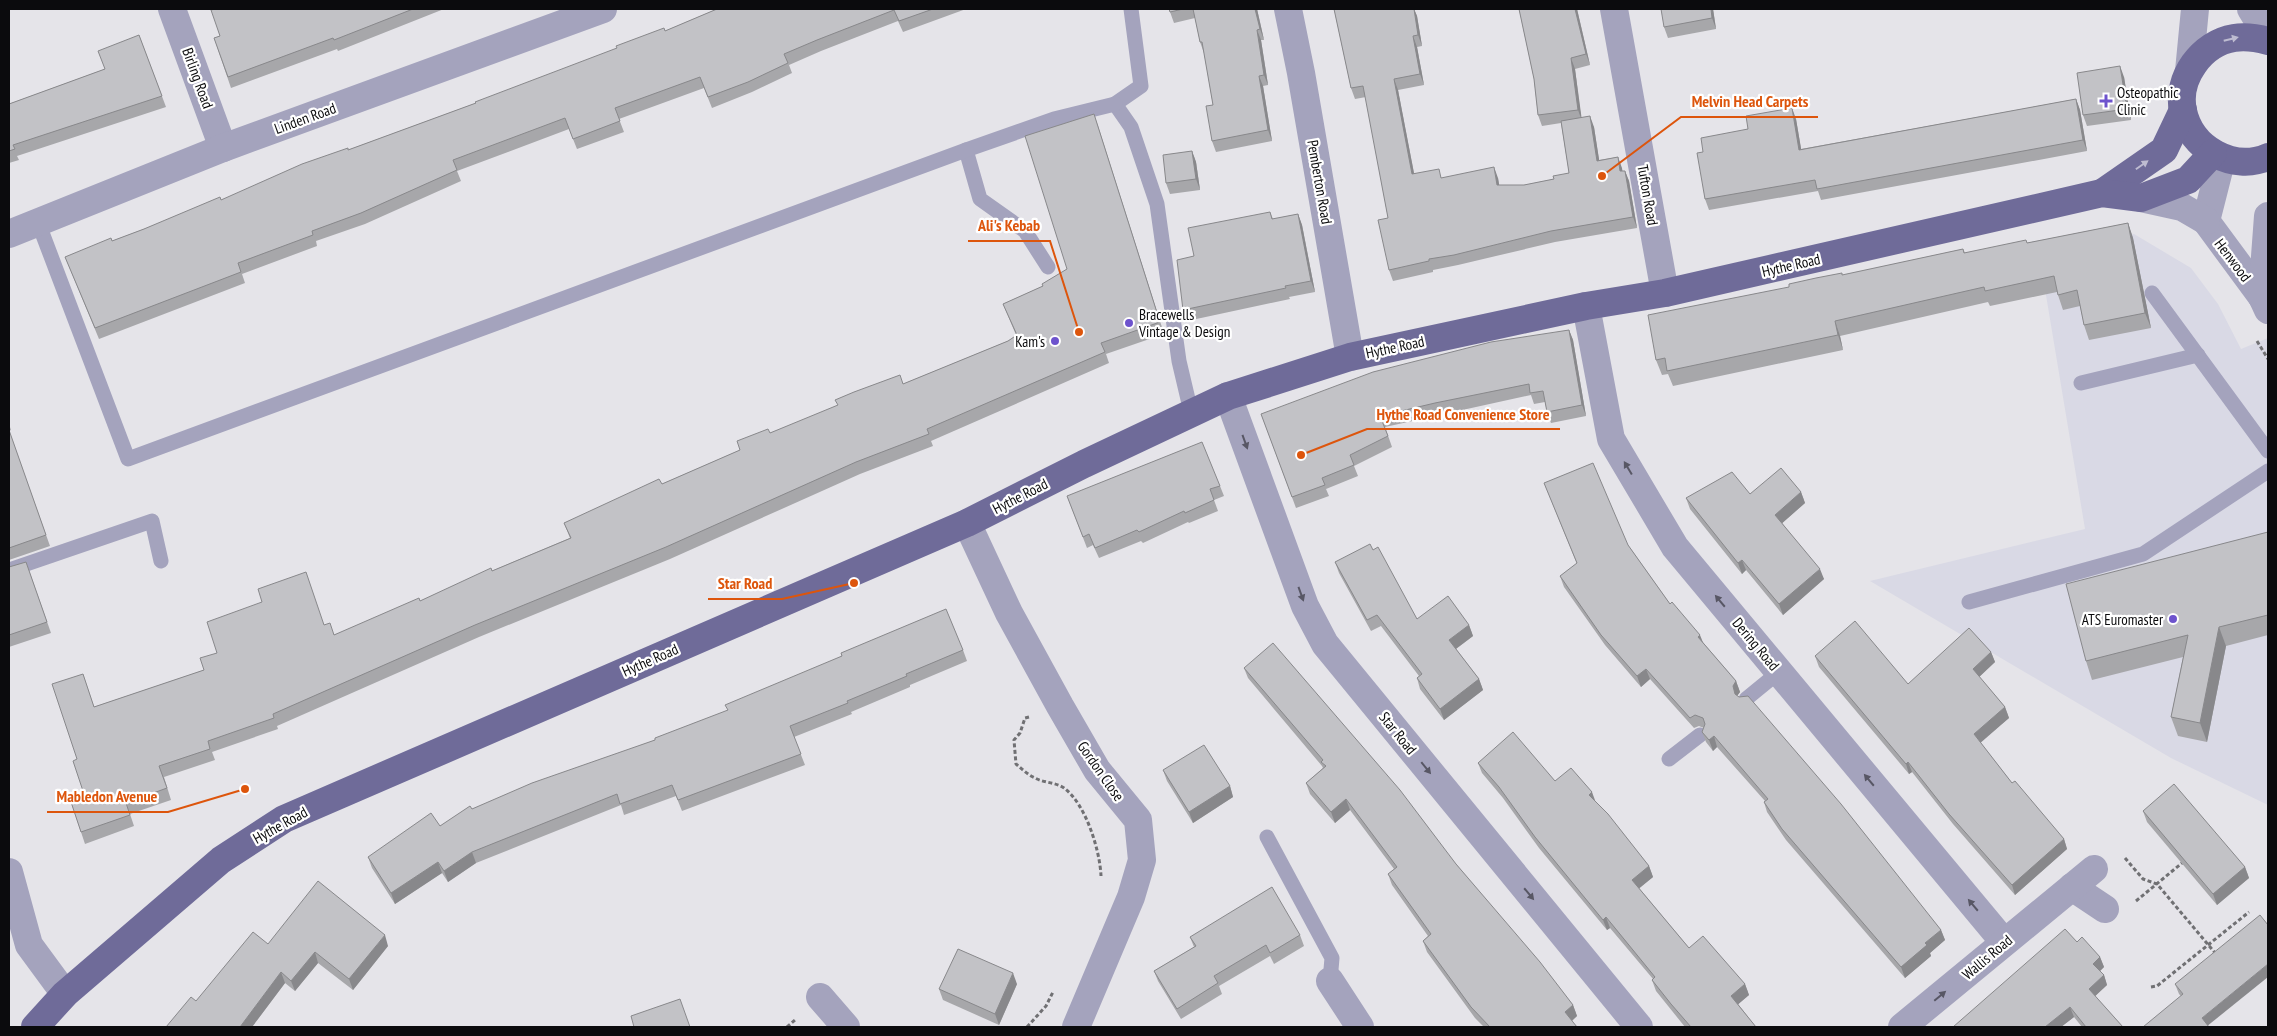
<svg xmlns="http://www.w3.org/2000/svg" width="2277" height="1036" font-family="'PT Sans Narrow',sans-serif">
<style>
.built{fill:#d9d9e5}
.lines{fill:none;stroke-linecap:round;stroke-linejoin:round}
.path{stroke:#707073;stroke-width:3;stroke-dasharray:4 2.5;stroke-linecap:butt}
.lane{stroke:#a4a3bd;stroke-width:15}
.street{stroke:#a4a3bd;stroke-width:28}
.primary{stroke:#6f6b99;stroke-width:28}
.wall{fill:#a7a7aa}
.shaded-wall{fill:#88888b}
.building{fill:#c2c2c6;stroke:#88888b}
.oneway{fill:#bebcd1}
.oneway2{fill:#585765}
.poi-dot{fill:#6d53cd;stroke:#fff;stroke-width:2}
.labels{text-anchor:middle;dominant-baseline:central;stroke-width:4.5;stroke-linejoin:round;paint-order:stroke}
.street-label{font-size:15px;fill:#0b0b0d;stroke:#fff}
.poi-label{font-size:15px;fill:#0b0b0d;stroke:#fff;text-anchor:start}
.leader{fill:none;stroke:#dd550c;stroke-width:2}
.callout-dot{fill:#dd550c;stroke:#fff;stroke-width:2}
.callout-label{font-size:16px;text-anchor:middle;font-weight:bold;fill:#dd550c;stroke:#fff;stroke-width:4.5;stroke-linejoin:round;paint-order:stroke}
</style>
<rect width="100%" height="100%" fill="#e5e4e9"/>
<!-- built -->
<polygon class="built" points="2134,234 2191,268 2218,304 2241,349 2268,338 2268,805 2171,758 1870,581 2085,529 2038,247"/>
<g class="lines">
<!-- path -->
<g class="path">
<polyline points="2257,341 2268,359"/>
<path d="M 1029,717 L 1025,718 L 1020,733 L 1014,740 L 1016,764 C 1022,769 1028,775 1035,778 C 1044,783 1055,782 1064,788 C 1086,804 1100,851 1101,876"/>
<polyline points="2125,858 2143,879 2157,884 2216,954"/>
<polyline points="2136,901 2182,863"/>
<polyline points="2151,987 2157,986 2249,912"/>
<polyline points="787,1027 795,1020"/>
<polyline points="1027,1027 1046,1006 1053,992"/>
</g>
<!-- lane -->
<g class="lane">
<polyline points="1131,9 1141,86 1115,104 1131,127 1157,204 1179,361 1191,412"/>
<polyline points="966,150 980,199 1025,231 1048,267"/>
<polyline points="38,222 128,459 966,150 1054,119 1115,104"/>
<polyline points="2152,293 2268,451"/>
<polyline points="2081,383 2198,355"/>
<polyline points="9,570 152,521 161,561"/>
<polyline points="1969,602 2143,554 2268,471"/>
<polyline points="1746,699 1779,672"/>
<polyline points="1669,759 1700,735"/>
<polyline points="1267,837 1332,958 1330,981"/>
</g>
<!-- street -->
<g class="street">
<polyline points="172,9 223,148"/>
<polyline points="1288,9 1301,73 1350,357"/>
<polyline points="1614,9 1665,293"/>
<polyline points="2251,9 2268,37"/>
<polyline points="2189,71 2195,9"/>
<polyline points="2222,158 2206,221 2262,297 2268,310"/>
<polyline points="2141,198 2182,207 2206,221"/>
<polyline points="9,234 223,148 603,9"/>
<polyline points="2262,297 2268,216"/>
<polyline points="1586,306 1611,439 1675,547 2004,942"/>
<polyline points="1228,396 1305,606 1325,644 1639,1027"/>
<polyline points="967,523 1009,613 1060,706 1097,770 1138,820 1142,860 1131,897 1076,1027"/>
<polyline points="9,872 29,945 65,994"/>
<polyline points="2072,887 2105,909"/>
<polyline points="1330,981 1360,1027"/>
<polyline points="820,997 846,1027"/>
<polyline points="1902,1027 2094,869"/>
</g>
<!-- primary -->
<g class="primary">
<path d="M 2268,41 C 2257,38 2246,36 2234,38 C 2202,43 2176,78 2183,111 C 2191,149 2233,172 2268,157"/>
<polyline points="2102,193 2164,150 2183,110"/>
<polyline points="35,1027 65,994 221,860 284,819 967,523 1084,464 1228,396 1350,357 1586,306 1665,293 2102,193 2141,198 2188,180 2213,153"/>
</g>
</g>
<!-- wall -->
<g class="wall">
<polygon points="215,9 444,9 338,51 337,49 231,88 214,38 220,36"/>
<polygon points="717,9 966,9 903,32 898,21 821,51 789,65 792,73 752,92 712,108 704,88 619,119 624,132 577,149 569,129 457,171 461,181 365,224 316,241 317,246 242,274 245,283 99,339 65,257 112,241 221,200 348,150 476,103 665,31"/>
<polygon points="1169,9 1257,9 1264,40 1261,40 1268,85 1263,86 1272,141 1216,152 1212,141 1213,105 1204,53 1200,42 1195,18 1174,23"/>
<polygon points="1334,9 1414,9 1417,16 1422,46 1417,47 1424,85 1398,90 1414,173 1442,178 1498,178 1499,185 1524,185 1554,179 1569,173 1561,123 1542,126 1538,115 1534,79 1519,9 1577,9 1590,65 1575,69 1581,117 1594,127 1599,160 1618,157 1622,171 1625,171 1629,181 1637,228 1555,242 1458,265 1433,270 1433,272 1393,281 1389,270 1388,218 1366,97 1355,99 1351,88"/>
<polygon points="1713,9 1716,29 1668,38 1664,27"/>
<polygon points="139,35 166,107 17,156 19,160 9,163 9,104 105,69"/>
<polygon points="2124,77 2131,120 2087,126 2083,115"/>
<polygon points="2076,99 2080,110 2087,151 1821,200 1818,191 1709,210 1705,199 1703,152 1748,129 1796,119 1801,149"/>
<polygon points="1094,114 1164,334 1106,354 1109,363 931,441 933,446 860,474 670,559 479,637 277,726 278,729 212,752 215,760 164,777 171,800 130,814 134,826 85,844 71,802 85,797 77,759 83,674 94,707 204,670 324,625 334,635 420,601 570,538 564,523 662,484 740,450 770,433 903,384 1008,341 1016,335 1003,304 1043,286 1067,269"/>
<polygon points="1192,151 1196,162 1200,190 1170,194 1166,183"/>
<polygon points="1270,212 1273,219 1298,214 1302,225 1315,292 1289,297 1290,299 1187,321 1183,310 1194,256"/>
<polygon points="2128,223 2133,238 2151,328 2089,340 2084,325 2080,306 2063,310 2057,292 1990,306 1988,302 1840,336 1843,350 1673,386 1668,374 1662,375 1656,360 1789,287 1963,249 1965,253 2027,243"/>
<polygon points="1569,330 1573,340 1586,416 1551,423 1547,412 1545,402 1534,404 1531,395 1385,427 1392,447 1354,466 1358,476 1326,489 1329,496 1296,508 1261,414"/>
<polygon points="9,424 11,430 9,431 50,546 9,560"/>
<polygon points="1544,483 1628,545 1670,604 1736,681 1740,692 1737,696 1941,930 1945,940 1930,953 1931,956 1905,978 1786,840 1767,812 1764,802 1765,801 1717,747 1713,751 1706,742 1702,732 1704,728 1699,726 1694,728 1650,679 1641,687 1605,645 1564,587 1560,576 1577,564"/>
<polygon points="1220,486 1224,496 1214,500 1218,511 1189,523 1188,522 1143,543 1141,541 1099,558 1093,545 1087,548 1067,496"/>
<polygon points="1801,492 1805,503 1782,523 1824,579 1783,615 1746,570 1742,574 1690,509 1686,498"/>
<polygon points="2268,532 2268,635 2226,646 2207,742 2178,736 2171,717 2183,657 2092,680 2086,661"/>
<polygon points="1373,550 1417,619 1469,625 1473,636 1456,649 1479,679 1483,690 1444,720 1420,689 1417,678 1419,676 1381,626 1371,631 1339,573 1335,562"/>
<polygon points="26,562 51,633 9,647 9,567"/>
<polygon points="963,650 967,661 910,685 910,687 851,712 852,714 794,737 805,765 682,811 676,796 624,815 621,805 476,863 448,882 442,873 395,904 372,868 368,857 440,826 472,809 655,740 727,711 842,656"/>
<polygon points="1991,652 1995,662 1979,677 2005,707 2009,718 1980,742 2012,783 2064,839 2067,849 2015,895 1953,824 1912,772 1909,774 1819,667 1815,656 1908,684"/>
<polygon points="1244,668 1456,864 1573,1005 1577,1016 1572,1021 1577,1027 1484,1027 1475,1018 1427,952 1423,941 1428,936 1392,885 1388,874 1394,869 1350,810 1335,823 1310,794 1306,783 1323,768 1322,766 1248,678"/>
<polygon points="1478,763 1555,781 1596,802 1649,866 1653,877 1639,888 1689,948 1745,984 1749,995 1738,1004 1756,1027 1685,1027 1656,991 1652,980 1653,979 1610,928 1607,930 1539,848 1503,798 1482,773"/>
<polygon points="1163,770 1230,786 1233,797 1193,823 1167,781"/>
<polygon points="2143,811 2245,867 2249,878 2217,905 2147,822"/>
<polygon points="1300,935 1304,946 1274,964 1270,956 1219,986 1222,994 1181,1019 1158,981 1154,971 1194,947 1190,937"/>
<polygon points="2077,942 2100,957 2104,967 2100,971 2104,975 2107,985 2095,996 2123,1027 2082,1027 2074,1017 2061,1027 1953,1027"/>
<polygon points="268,944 388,946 353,990 318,963 295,991 285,983 252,1027 166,1027 196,1001"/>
<polygon points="1017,984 999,1025 943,1000 939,989"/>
<polygon points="2175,984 2208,1026 2179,994"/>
</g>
<!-- shaded-wall -->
<g class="shaded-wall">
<polygon points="1255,9 1257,9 1264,40 1260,29"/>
<polygon points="1414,9 1417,16 1422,46 1418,35"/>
<polygon points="1575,9 1577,9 1590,65 1586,54"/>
<polygon points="1711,9 1713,9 1716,29 1712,18"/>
<polygon points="1257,30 1261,40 1268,85 1264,75"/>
<polygon points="1413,36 1417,47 1424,85 1420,74"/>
<polygon points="1571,58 1575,69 1582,121 1578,110"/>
<polygon points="2120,66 2124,77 2131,120 2127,109"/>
<polygon points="1259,76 1263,86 1272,141 1268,130"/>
<polygon points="1394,79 1398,90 1416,184 1412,174"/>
<polygon points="2076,99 2080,110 2087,151 2083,140"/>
<polygon points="1792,108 1796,119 1803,160 1799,150"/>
<polygon points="1094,114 1098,126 1164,334 1160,322"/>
<polygon points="1590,116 1594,127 1601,172 1597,161"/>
<polygon points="1192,151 1196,162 1200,190 1196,179"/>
<polygon points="1618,157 1622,168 1624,182 1620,171"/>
<polygon points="1494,167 1498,178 1501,196 1497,185"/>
<polygon points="1625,171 1629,181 1637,228 1633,217"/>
<polygon points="1298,214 1302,225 1315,292 1311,281"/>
<polygon points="2128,223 2133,238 2151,328 2145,313"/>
<polygon points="1835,321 1840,336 1843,350 1838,335"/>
<polygon points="1569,330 1573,340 1586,416 1582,405"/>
<polygon points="1801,492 1805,503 1779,526 1775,515"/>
<polygon points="1742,560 1746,570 1742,574 1738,563"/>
<polygon points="1820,569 1824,579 1783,615 1779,604"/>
<polygon points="1469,625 1473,636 1453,651 1449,640"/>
<polygon points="2219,627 2226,646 2207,742 2200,723"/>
<polygon points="1700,635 1704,645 1698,637"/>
<polygon points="1991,652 1995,662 1977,679 1973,669"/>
<polygon points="1646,669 1650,679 1641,687 1637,676"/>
<polygon points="1479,679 1483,690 1444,720 1440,709"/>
<polygon points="1736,681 1740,692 1737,696 1735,694 1733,686"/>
<polygon points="2005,707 2009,718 1978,745 1974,734"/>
<polygon points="1714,736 1717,747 1713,751 1709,740"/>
<polygon points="1908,762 1912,772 1909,774 1906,764"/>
<polygon points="1230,786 1233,797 1193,823 1189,812"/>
<polygon points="1592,792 1596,803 1589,795"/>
<polygon points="1346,799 1350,810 1335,823 1331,812"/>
<polygon points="2064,839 2067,849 2015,895 2012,885"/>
<polygon points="472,852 476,863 448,882 444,871"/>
<polygon points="438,862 442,873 395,904 391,893"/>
<polygon points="1649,866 1653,877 1636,891 1632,880"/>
<polygon points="2245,867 2249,878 2217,905 2213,894"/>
<polygon points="1606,917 1610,928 1607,930 1603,920"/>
<polygon points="1941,930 1945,940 1930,953 1931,956 1905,978 1901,967 1925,943"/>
<polygon points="385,935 388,946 353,990 349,979"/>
<polygon points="315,952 318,963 295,991 291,981"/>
<polygon points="2100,957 2104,967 2097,974 2093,964"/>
<polygon points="2268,964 2268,977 2206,1027 2202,1018"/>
<polygon points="281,972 285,983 252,1027 240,1027"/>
<polygon points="1013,973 1017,984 999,1025 995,1014"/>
<polygon points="2104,975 2107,985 2092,999 2089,989"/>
<polygon points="1745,984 1749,995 1735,1007 1731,996"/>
<polygon points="1573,1005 1577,1016 1569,1023 1565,1012"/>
<polygon points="2070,1007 2074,1017 2061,1027 2045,1027"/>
</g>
<!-- building -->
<g class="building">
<polygon points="215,9 413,9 334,40 333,38 228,77 214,38 220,36 211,10"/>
<polygon points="717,9 933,9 899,21 894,10 817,40 784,54 788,63 748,82 708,97 700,77 615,108 620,121 573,139 565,118 453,160 457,170 361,213 312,231 313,235 238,263 241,272 95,328 65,257 111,238 112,241 144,229 220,197 221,200 302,164 348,148 348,150 476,103 475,102 617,48 616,46 664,28 665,31"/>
<polygon points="1169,9 1183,9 1170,12"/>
<polygon points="1193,9 1255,9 1260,29 1257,30 1264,75 1259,76 1268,130 1212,141 1206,106 1213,105 1202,42 1200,42"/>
<polygon points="1334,9 1414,9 1418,35 1413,36 1420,74 1394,79 1412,174 1439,169 1441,178 1494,167 1497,185 1524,185 1554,179 1553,176 1569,173 1561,121 1590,116 1597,161 1618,157 1620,171 1625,171 1633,217 1551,231 1454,255 1429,259 1429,261 1389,270 1378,220 1388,218 1363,86 1351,88"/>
<polygon points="1519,9 1575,9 1586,54 1571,58 1578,110 1538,115 1534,79"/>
<polygon points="1661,9 1711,9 1712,18 1664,27"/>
<polygon points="139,35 162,96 13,145 15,149 9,151 9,104 105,69 98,51"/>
<polygon points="2120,66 2127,109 2083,115 2077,73"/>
<polygon points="2076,99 2083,140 1817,189 1815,180 1705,199 1697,153 1703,152 1701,138 1748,129 1746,116 1792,108 1799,150"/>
<polygon points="1094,114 1160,322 1101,343 1105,352 927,429 929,434 856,462 666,547 475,625 273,714 274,718 208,741 210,749 159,766 167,788 126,803 130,815 81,832 71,802 85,797 73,761 77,759 52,684 83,674 94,707 204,670 200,658 217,653 207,622 262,602 258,589 306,572 324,625 330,623 334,635 419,598 420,601 491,568 492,571 571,538 564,523 659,479 662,484 740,450 737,441 768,429 770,433 838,405 835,400 854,392 900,375 903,384 1008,341 1017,335 1003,304 1043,286 1042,284 1067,269 1025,136"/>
<polygon points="1192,151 1196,179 1166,183 1163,155"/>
<polygon points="1270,212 1272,219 1298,214 1311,281 1285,286 1286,288 1183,310 1177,260 1194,256 1188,228"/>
<polygon points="2128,223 2145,313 2084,325 2077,290 2058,295 2054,276 1985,291 1984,287 1835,321 1838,335 1667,371 1665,358 1656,360 1648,315 1789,287 1789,284 1816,278 1842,273 1842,275 1963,249 1964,253 2026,240 2027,243"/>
<polygon points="1569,330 1582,405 1547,412 1543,391 1530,393 1529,384 1435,403 1380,416 1388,436 1350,455 1354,465 1322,478 1325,485 1292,497 1261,414 1373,372 1491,342"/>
<polygon points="9,430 46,535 9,548"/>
<polygon points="1202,442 1220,486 1210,489 1214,500 1185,513 1184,511 1139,532 1137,530 1095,548 1089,534 1083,537 1067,496"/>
<polygon points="1593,463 1628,545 1670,604 1672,602 1700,635 1698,637 1736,681 1733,686 1735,694 1739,697 1748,696 1841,804 1941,930 1925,943 1927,945 1901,967 1782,829 1764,802 1768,799 1714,736 1709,740 1702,732 1705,724 1703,718 1695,715 1690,718 1646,669 1637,676 1601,635 1560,576 1577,563 1544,483"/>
<polygon points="1781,468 1801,492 1775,515 1820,569 1779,604 1742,560 1738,563 1686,498 1732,472 1750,494"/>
<polygon points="2268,532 2268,615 2219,627 2200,723 2171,717 2188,635 2086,661 2066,584"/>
<polygon points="1370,544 1373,550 1378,547 1417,619 1448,596 1469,625 1449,640 1479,679 1440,709 1417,678 1422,674 1377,615 1367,620 1335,562"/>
<polygon points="26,562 47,622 9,635 9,567"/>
<polygon points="946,609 963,650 906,674 907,676 847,701 848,703 790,726 801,754 678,800 672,785 620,804 617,794 472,852 444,871 438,862 391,893 368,857 431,813 440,826 470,806 472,809 532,783 655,740 655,738 728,710 725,705 842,656 841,653"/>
<polygon points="1855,621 1908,684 1969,628 1991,652 1973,669 2005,707 1974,734 2012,783 2015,781 2064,839 2012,885 1949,814 1908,762 1906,764 1815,656"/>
<polygon points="1273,643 1400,790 1456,864 1540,962 1573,1005 1565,1012 1577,1027 1490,1027 1471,1007 1423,941 1431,934 1388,874 1397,867 1346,799 1331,812 1306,783 1326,766 1321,762 1323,760 1244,668"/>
<polygon points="1513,732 1555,781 1571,768 1592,792 1589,795 1608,814 1649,866 1632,880 1689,948 1703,936 1745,984 1731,996 1756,1027 1691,1027 1671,1004 1652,980 1655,977 1606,917 1603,920 1535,837 1499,787 1478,763"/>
<polygon points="1204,745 1230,786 1189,812 1163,770"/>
<polygon points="2174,784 2245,867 2213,894 2143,811"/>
<polygon points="318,881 385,935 349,979 315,952 291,981 281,972 240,1027 166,1027 191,997 196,1001 253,932 268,944"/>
<polygon points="1272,887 1300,935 1270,953 1266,945 1214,976 1218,983 1177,1009 1154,971 1196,946 1190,937"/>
<polygon points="2260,915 2268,925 2268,964 2202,1018 2209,1027 2143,1027 2183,994 2175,984"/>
<polygon points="2065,929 2077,942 2082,937 2100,957 2093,964 2104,975 2089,989 2123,1027 2086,1027 2070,1007 2045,1027 1953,1027"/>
<polygon points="958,949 1013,973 995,1014 939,989"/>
<polygon points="680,999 690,1027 634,1027 631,1016"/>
</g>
<!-- one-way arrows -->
<defs><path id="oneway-solid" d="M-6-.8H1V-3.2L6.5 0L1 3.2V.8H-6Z" transform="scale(1.25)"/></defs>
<g class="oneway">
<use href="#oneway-solid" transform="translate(2231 39) rotate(-14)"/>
<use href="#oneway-solid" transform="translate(2142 165) rotate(-35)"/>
</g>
<g class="oneway2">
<use href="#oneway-solid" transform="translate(1245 442) rotate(70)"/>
<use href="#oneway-solid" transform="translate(1628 468) rotate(-121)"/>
<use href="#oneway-solid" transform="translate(1301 594) rotate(70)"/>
<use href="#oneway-solid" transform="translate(1720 601) rotate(-130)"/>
<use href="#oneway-solid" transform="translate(1426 768) rotate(51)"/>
<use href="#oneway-solid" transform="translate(1869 780) rotate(-130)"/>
<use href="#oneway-solid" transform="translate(1529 894) rotate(50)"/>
<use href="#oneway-solid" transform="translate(1973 905) rotate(-130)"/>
<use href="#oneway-solid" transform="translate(1940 996) rotate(-40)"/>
</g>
<!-- markers -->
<g class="poi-dot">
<path d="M2103.5 93.5h5v5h5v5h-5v5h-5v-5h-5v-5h5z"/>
<circle cx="1129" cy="323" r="5"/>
<circle cx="1055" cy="341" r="5"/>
<circle cx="2173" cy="619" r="5"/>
</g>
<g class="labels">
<!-- street labels -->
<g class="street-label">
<text transform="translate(198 78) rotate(70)">Birling Road</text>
<text transform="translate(305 118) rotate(-20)">Linden Road</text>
<text transform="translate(1320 182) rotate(80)">Pemberton Road</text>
<text transform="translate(1648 195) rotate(80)">Tufton Road</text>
<text transform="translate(2233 260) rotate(53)">Henwood</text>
<text transform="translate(1791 265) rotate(-13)">Hythe Road</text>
<text transform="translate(1395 347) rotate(-12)">Hythe Road</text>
<text transform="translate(1020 496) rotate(-27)">Hythe Road</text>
<text transform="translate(1756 644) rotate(50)">Dering Road</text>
<text transform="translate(650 660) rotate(-24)">Hythe Road</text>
<text transform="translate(1398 733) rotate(51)">Star Road</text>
<text transform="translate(1101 771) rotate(55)">Gordon Close</text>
<text transform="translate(280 825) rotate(-29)">Hythe Road</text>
<text transform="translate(1987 957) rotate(-40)">Wallis Road</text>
</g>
<!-- poi labels -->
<g class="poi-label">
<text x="2117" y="92">Osteopathic<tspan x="2117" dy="17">Clinic</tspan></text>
<text x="1139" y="314">Bracewells<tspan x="1139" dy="17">Vintage &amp; Design</tspan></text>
<text x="1045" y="341" text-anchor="end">Kam's</text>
<text x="2163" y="619" text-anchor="end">ATS Euromaster</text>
</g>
</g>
<!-- callouts -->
<path class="leader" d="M1602 176L1681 117H1818M1079 332L1050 241H968M1301 455L1367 429H1560M854 583L782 599H708M245 789L168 812H47"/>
<g class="callout-dot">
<circle cx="1602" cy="176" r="5"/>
<circle cx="1079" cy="332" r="5"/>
<circle cx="1301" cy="455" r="5"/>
<circle cx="854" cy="583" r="5"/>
<circle cx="245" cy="789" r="5"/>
</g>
<g class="callout-label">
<text x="1750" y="107">Melvin Head Carpets</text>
<text x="1009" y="231">Ali's Kebab</text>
<text x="1463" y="420">Hythe Road Convenience Store</text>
<text x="745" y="589">Star Road</text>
<text x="107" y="802">Mabledon Avenue</text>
</g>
<!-- border -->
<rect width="2277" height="1036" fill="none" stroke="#0b0b0d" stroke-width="20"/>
</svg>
